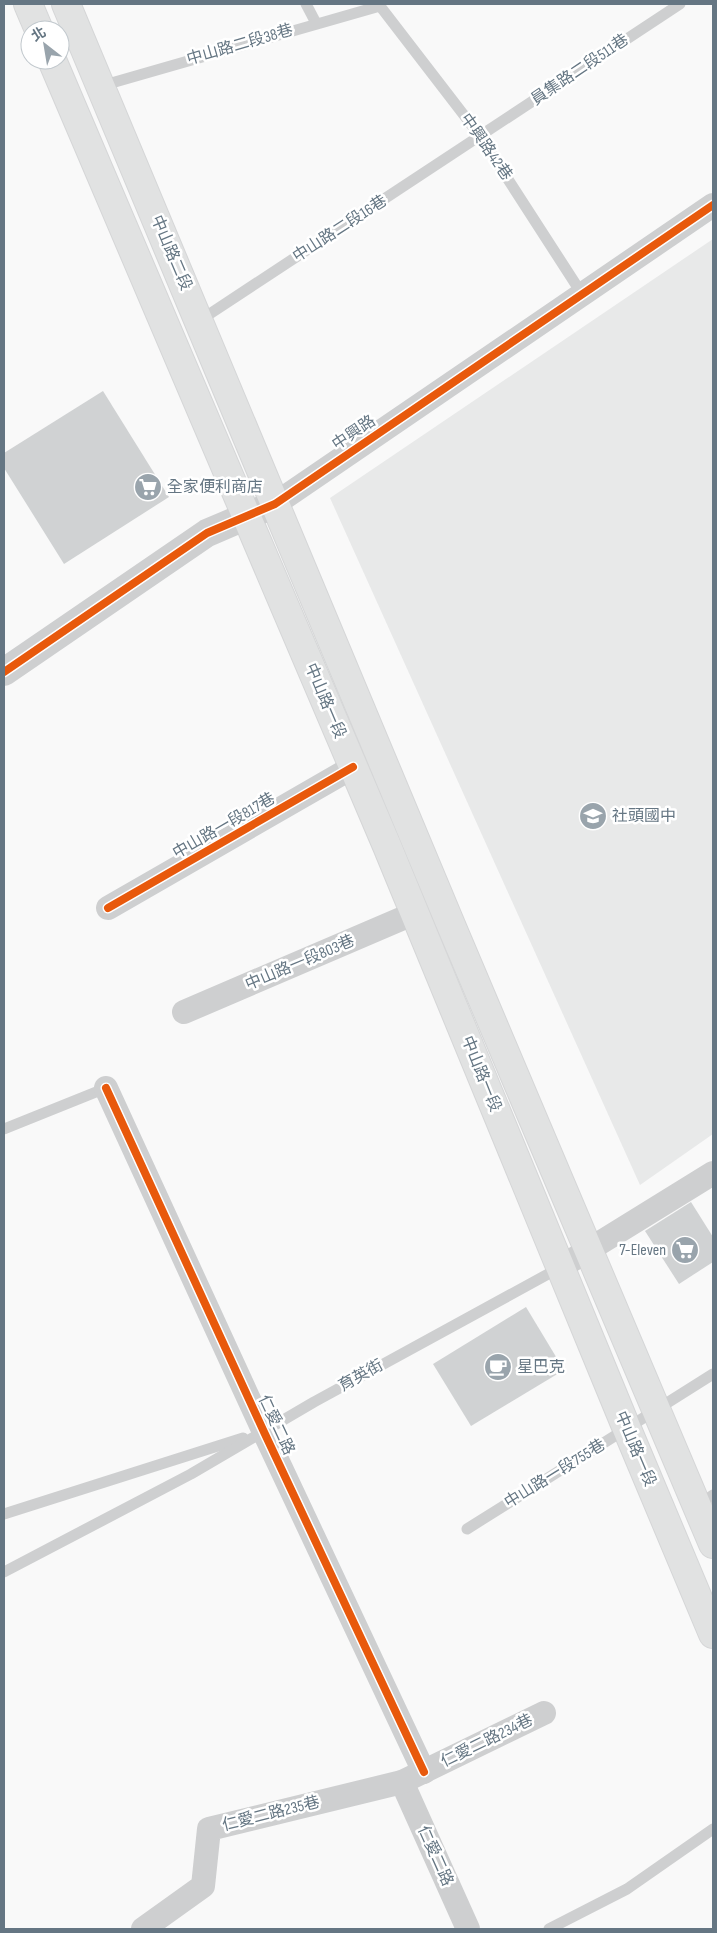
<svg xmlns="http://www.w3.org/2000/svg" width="717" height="1933" font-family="'Sofia Sans Condensed','Noto Sans TC',sans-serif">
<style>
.built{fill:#e8e9e9}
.building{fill:#d0d2d3}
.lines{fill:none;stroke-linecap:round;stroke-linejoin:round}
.secondary-casing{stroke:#d5d6d7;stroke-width:30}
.service{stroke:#cecfd0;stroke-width:11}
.minor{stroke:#cecfd0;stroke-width:24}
.tertiary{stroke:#cecfd0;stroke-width:28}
.secondary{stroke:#e1e2e2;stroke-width:28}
.cycleway-casing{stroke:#fff;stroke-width:11}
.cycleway{stroke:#e8590c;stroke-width:8}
.labels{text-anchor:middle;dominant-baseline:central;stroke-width:5;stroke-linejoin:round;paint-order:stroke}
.street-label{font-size:16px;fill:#657683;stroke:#fff}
.poi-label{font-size:16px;fill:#657683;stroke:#fff;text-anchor:start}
</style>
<rect width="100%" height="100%" fill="#f9f9f9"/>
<!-- built -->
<polygon class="built" points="713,239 713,1134 640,1185 330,498"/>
<!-- building -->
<g class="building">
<polygon points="103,391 169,497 64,564 4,468 4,453"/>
<polygon points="691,1202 713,1237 713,1262 679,1284 645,1231"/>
<polygon points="526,1307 564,1370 471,1426 433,1364"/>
</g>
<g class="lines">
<!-- secondary casing -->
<g class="secondary-casing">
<g id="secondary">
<polyline points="28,4 39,30"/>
<polyline points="66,4 451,925 713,1544"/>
<polyline points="52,60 387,846 627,1429 713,1634"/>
</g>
</g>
<!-- service -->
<g class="service">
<polyline points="306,4 316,23"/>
<polyline points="380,6 480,136 582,294"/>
<polyline points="101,86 380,6"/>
<polyline points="199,321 680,4"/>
<polyline points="4,1129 106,1088"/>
<polyline points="697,1506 713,1495"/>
<polyline points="4,1514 243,1438"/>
<polyline points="467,1529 713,1374"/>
<polyline points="4,1572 191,1474 314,1402 561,1267"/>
<polyline points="549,1929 627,1889 713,1829"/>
</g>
<!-- minor -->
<g class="minor">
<polyline points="275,504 713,205"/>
<polyline points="108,908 353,767"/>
<polyline points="184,1012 415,913"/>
<polyline points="106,1088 264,1432 424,1772"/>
<polyline points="561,1267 713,1173"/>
<polyline points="402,1782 468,1929"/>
<polyline points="143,1929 203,1886 209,1829 402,1782 544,1713"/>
</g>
<!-- tertiary -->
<polyline class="tertiary" points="4,672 207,533 275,504"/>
<!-- secondary -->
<use href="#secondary" class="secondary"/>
<!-- cycleway casing -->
<g class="cycleway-casing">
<g id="cycleway">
<polyline points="4,672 207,533 275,504 713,205"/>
<polyline points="108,908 353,767"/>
<polyline points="106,1088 264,1432 424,1772"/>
</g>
</g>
<!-- cycleway -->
<use href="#cycleway" class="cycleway"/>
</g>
<!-- icons -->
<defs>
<g id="supermarket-disc" transform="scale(1.4375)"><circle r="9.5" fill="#99a4ac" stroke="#fff"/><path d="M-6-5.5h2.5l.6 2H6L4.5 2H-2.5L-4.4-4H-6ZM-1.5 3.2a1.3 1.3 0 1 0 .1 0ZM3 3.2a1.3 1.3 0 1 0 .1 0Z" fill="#fff"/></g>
<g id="school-disc" transform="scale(1.4375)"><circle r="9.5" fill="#99a4ac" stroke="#fff"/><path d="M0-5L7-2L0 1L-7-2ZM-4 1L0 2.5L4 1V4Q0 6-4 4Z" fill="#fff"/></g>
<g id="cafe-disc" transform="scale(1.4375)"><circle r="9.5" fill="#99a4ac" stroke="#fff"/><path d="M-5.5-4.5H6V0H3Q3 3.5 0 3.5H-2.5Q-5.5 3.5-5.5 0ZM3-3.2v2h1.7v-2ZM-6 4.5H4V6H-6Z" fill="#fff"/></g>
</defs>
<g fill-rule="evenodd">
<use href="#supermarket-disc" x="148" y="487"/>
<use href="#school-disc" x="593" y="816"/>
<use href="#supermarket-disc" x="685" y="1250"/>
<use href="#cafe-disc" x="498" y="1367"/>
</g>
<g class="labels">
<!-- street labels -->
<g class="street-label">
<text transform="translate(240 45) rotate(-16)">中山路二段38巷</text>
<text transform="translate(580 70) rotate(-34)">員集路二段511巷</text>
<text transform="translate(486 147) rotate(55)">中興路42巷</text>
<text transform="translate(340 229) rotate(-33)">中山路二段16巷</text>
<text transform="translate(171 253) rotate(67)">中山路二段</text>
<text transform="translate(354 433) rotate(-34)">中興路</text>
<text transform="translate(325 701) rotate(67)">中山路一段</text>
<text transform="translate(224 826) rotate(-30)">中山路一段817巷</text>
<text transform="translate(300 963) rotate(-23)">中山路一段803巷</text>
<text transform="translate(481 1074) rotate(68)">中山路一段</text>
<text transform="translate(361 1376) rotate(-29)">育英街</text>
<text transform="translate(276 1425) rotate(65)">仁愛二路</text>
<text transform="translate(635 1449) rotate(67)">中山路一段</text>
<text transform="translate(555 1474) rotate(-32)">中山路一段755巷</text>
<text transform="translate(487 1741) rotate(-26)">仁愛二路234巷</text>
<text transform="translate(271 1814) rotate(-14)">仁愛二路235巷</text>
<text transform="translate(435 1856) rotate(66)">仁愛二路</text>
</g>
<!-- poi labels -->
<g class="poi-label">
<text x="167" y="487">全家便利商店</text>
<text x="612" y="816">社頭國中</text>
<text x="666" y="1250" text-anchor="end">7-Eleven</text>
<text x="517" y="1367">星巴克</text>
</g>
</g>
<!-- border -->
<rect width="717" height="1933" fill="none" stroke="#657683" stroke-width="10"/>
<!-- north arrow -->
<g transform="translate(45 45) rotate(329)"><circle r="24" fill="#ffffff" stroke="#c1c8cd"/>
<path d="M0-4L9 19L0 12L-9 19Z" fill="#99a4ac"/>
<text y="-8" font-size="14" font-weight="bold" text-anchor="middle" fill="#657683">北</text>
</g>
</svg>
